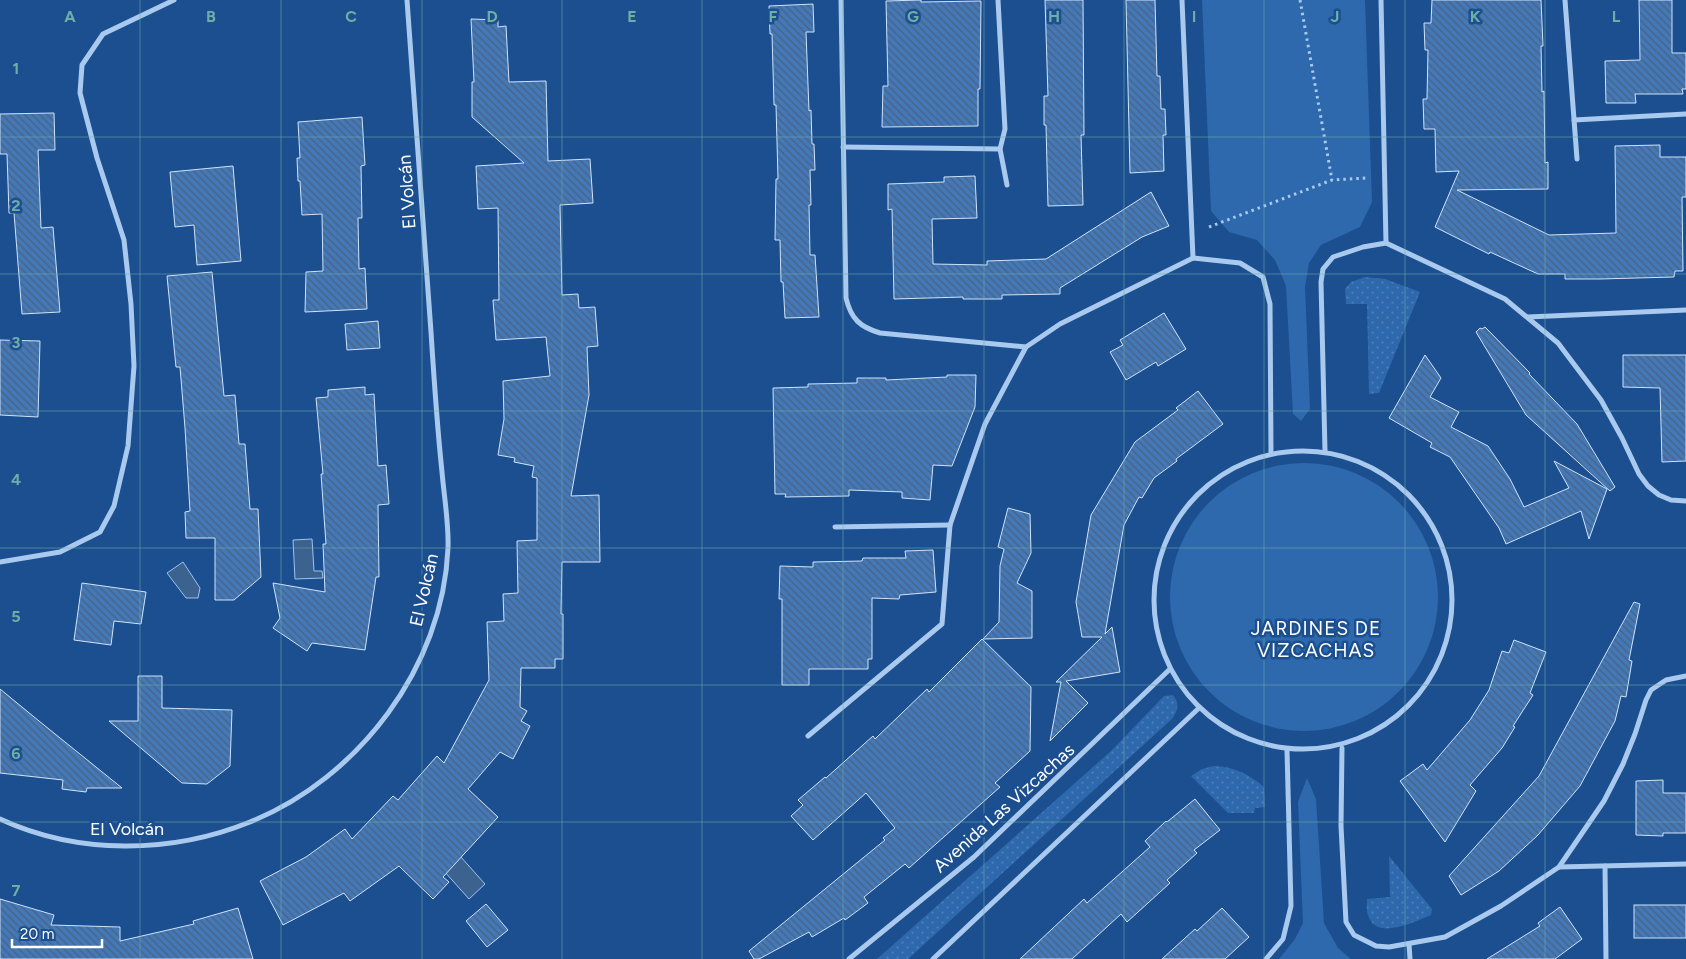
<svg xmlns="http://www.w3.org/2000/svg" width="1686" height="959" font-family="Figtree,sans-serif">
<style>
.grass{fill:url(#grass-dots)}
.park{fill:#2e69ad}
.water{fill:#3c6290;stroke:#9cc4f0}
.building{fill:url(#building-back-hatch);stroke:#cfe3fa}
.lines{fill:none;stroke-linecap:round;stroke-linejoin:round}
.path{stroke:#a9c9ee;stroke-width:3;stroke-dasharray:2.5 4;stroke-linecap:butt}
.street{stroke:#a9c9ee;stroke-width:5}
.grid{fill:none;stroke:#6fada8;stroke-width:1;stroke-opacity:0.55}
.labels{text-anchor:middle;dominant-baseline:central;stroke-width:5;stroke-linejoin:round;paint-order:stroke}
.street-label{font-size:18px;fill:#fff;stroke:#1b4f8f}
.neighbourhood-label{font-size:19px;letter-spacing:1px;fill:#fff;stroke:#1b4f8f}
.grid-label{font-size:16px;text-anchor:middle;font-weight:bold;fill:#6fada8;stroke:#1b4f8f;stroke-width:5;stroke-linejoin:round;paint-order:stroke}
</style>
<defs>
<pattern id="grass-dots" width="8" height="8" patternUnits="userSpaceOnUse" patternTransform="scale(1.25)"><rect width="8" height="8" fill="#2e69ad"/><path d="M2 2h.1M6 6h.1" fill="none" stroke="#4d80b9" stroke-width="1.8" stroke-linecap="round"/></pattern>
<pattern id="building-back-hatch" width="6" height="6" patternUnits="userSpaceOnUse" patternTransform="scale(1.25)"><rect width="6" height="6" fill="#4478b7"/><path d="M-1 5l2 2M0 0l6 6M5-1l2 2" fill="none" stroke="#486282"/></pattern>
</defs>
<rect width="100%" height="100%" fill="#1b4f8f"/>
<!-- grass -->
<g class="grass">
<polygon points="1365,277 1385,279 1420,292 1379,393 1369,394 1367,304 1346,304 1345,289 1351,282"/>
<path d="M 1173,695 C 1180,704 1178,710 1172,719 L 908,959 L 877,959 L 1111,751 L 1164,696 Z"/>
<path d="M 1214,766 C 1232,766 1251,775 1264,787 L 1265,807 L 1255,808 L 1254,813 L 1228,813 L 1191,776 L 1202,769 Z"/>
<path d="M 1389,856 L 1432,909 L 1431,915 C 1415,921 1376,942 1368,915 C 1366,910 1367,904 1367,899 L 1390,897 Z"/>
</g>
<!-- park -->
<g class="park">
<polygon points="1202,0 1365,0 1372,202 1360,227 1321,245 1309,263 1305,287 1310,409 1301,421 1293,414 1286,286 1275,260 1257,240 1229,232 1211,211"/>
<circle cx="1304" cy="597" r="134"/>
<polygon points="1307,778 1316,799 1324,923 1338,948 1351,959 1279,959 1295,939 1303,923 1298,802"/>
</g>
<!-- water -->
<g class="water">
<polygon points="312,539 314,571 322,571 323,578 295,579 293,540"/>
<polygon points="183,562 200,588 198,598 186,598 167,573"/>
<polygon points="460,856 485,884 469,899 444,871"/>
</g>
<!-- building -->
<g class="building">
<polygon points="921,0 921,2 981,1 980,89 978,89 978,126 882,127 883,86 888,86 886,1"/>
<polygon points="1045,0 1083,0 1084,135 1081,135 1083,205 1048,206 1046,125 1044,125 1044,96 1048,96"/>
<polygon points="1126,0 1155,0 1157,76 1160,76 1161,109 1165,109 1166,135 1163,135 1164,171 1130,173"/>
<polygon points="1432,0 1541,0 1543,46 1541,46 1542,92 1544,91 1545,163 1548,162 1548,189 1457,190 1549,235 1616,233 1615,146 1660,145 1660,157 1686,157 1686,197 1682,197 1683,271 1675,271 1674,277 1600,279 1565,279 1565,274 1538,274 1490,252 1489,254 1435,227 1459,171 1436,172 1435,129 1424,129 1423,99 1427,99 1428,50 1425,50 1424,23 1431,23"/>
<polygon points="1639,0 1672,0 1672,53 1686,53 1686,89 1682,89 1683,94 1635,94 1636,103 1606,103 1605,61 1640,60"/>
<polygon points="813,4 814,32 806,32 809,111 811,110 812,144 814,144 815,170 810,170 811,205 809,205 810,255 815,255 819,317 785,318 783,282 781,282 780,240 775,240 776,179 778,179 776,105 774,105 772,34 770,34 769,6"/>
<polygon points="471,19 498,20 498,27 506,26 509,82 546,81 548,161 590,159 593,203 560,205 562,295 578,294 579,308 595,307 598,346 587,347 589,395 571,496 599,495 600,562 562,562 561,614 563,614 563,659 555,659 555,668 521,668 520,707 527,711 521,721 530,726 513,759 500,752 468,789 498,817 443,877 449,882 433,899 399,866 350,901 344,893 283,925 260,881 306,857 345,829 352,839 393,796 398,800 437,756 444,763 489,680 487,622 504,621 503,594 518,593 517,541 537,540 537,478 532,477 534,466 514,462 515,458 498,455 504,419 503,381 550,376 546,337 496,340 493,300 499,300 498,208 478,209 476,166 524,163 472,117 472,82 474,82"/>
<polygon points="54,113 55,150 38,150 41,228 53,227 60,312 22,314 14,213 9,213 7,154 0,154 0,114"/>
<polygon points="362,117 365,165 361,166 362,218 358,218 359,269 365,268 367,309 305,312 306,272 323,271 322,214 302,215 300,181 298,181 297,158 300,158 298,122"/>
<polygon points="233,166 241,261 197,265 194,225 175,227 170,172"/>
<polygon points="975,176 977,218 932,219 933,264 987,265 987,261 1046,259 1151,192 1169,226 1142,237 1060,288 1060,294 1002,295 1002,299 963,299 963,297 894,299 892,209 888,210 888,184 944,182 944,177"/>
<polygon points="212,272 224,396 235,395 239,444 245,444 250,509 258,509 261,577 234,600 215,600 215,538 186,538 185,512 190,511 185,428 180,367 176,367 167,276"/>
<polygon points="1164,313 1186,349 1158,366 1156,362 1126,380 1110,352 1123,345 1120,340"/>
<polygon points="378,321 380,348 347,350 345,324"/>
<polygon points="1485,327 1530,373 1529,374 1577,424 1615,487 1610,491 1526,415 1476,332 1480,328 1482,329"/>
<polygon points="0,340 40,341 38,417 0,415"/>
<polygon points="1425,355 1441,378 1430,397 1459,412 1451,427 1488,446 1510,479 1524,507 1569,488 1554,461 1607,489 1589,539 1581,511 1506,544 1499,528 1450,457 1430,447 1432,443 1389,418"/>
<polygon points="1623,355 1686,355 1686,461 1662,462 1660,388 1623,387"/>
<polygon points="947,375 976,375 975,407 952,466 933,465 930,500 902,498 902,492 849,490 849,496 785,497 786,494 775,494 773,388 808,387 808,384 857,383 857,378 886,378 886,380 947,377"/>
<polygon points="365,387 365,395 374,394 378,466 386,465 389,504 378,505 379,577 376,577 365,650 312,643 307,651 273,628 280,618 273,583 325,592 323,544 326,544 321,474 323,474 316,398 328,397 328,390"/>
<polygon points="1198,391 1223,424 1176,459 1177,461 1154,478 1142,498 1139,497 1124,525 1105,634 1112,627 1120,672 1066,681 1088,703 1050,741 1061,682 1056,682 1102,637 1082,637 1076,602 1091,515 1135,442 1178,410 1176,408"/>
<polygon points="1008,508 1030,514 1031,553 1017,583 1032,591 1032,638 983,639 999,622 1000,566 1004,549 998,547"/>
<polygon points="933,550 936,592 900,595 899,599 872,598 872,659 868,659 868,669 809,669 809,685 782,685 782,599 779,599 780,566 813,567 813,562 862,561 863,558 906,558 905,551"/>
<polygon points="82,583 146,592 141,624 114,621 111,645 74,640"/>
<polygon points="1634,602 1640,604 1629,660 1632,661 1626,697 1621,696 1615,721 1580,786 1538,835 1499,871 1461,895 1449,876 1539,776"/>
<polygon points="982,639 1031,687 1030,751 995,783 1000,787 909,868 905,864 864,897 868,903 845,920 844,918 812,937 809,932 759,959 754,959 749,951 885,840 883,838 895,828 866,793 813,840 791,816 803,805 798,800 825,777 826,778 873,736 875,739 927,689 929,692"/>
<polygon points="1514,640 1546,652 1530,693 1533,695 1513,726 1515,727 1502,748 1470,785 1476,791 1445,842 1400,781 1423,764 1427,770 1470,720 1489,690 1502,651 1509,653"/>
<polygon points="138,676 162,676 162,708 232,710 230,766 207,784 182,783 109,721 138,721"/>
<polygon points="0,689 39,721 122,788 87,788 86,792 62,789 63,780 0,773"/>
<polygon points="1663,780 1663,793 1686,793 1686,833 1663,833 1663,836 1636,835 1636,781"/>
<polygon points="1195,799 1220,830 1194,850 1197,853 1167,880 1170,883 1127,922 1121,914 1072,959 1020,959 1084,899 1087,903 1150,847 1145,841 1166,821 1167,822"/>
<polygon points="0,899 54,915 51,925 120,927 120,941 194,924 193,921 238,908 253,959 0,959"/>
<polygon points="486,904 508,930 487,947 466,921"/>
<rect x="1634" y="905" width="52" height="33"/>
<polygon points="1560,907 1582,939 1555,959 1487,959 1540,926 1538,923"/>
<polygon points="1222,908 1249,937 1225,959 1162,959 1195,929 1197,931"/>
</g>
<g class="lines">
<!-- path -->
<g class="path">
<polyline points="1300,0 1332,180"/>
<polyline points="1209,227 1332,180 1366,178"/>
</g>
<!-- street -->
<g class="street">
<path d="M 841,0 L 846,298 C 851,319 860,327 880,333 L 1026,347"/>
<polyline points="998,0 1005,129 1000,149 1007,185"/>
<polyline points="1182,0 1193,258"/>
<polyline points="1381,0 1386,243"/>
<polyline points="1565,0 1577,159"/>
<polyline points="1574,120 1686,114"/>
<polyline points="843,147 1000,149"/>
<polyline points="1528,317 1686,310"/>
<polyline points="1325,451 1321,282 1323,269 1333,257 1363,247 1386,243 1505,299 1558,343 1601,400 1622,438 1639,474 1648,486 1659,495 1671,500 1686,501"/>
<circle cx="1303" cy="600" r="149"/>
<polyline points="835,527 950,525"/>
<polyline points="0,562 60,552 100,532 114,506 128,446 134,366 131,304 124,240 97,158 80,93 82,65 103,34 174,0"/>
<polyline points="808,736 942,624 950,525 985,424 1026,347 1060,324 1193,258 1240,263 1263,277 1270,304 1271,453"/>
<polyline points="1342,748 1341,826 1346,922 1354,935 1376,946 1389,947 1445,937 1501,906 1559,867 1604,801 1623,764 1635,734 1646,700 1651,690 1666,680 1686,676"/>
<path d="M 0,819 C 78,855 171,854 250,822 C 359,778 443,667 448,548 C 449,524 444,496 442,472 C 437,425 434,379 431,332 C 423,221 415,111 407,0"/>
<polyline points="1605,866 1606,959"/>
<polyline points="1559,867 1686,864"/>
<polyline points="1409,944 1410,959"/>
<polyline points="849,959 974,857 1170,669"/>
<polyline points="933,959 1199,708"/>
<polyline points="1266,959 1283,939 1291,906 1287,750"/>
</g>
</g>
<!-- grid -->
<path class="grid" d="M 140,0 L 140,959M 281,0 L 281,959M 422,0 L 422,959M 562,0 L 562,959M 702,0 L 702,959M 843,0 L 843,959M 984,0 L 984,959M 1124,0 L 1124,959M 1264,0 L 1264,959M 1405,0 L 1405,959M 1545,0 L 1545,959M 0,137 L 1686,137M 0,274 L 1686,274M 0,411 L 1686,411M 0,548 L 1686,548M 0,685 L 1686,685M 0,822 L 1686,822"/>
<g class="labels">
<!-- street labels -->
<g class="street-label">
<text transform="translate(407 192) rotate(-94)">El Volcán</text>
<text transform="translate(424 590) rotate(-77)">El Volcán</text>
<text transform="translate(1004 808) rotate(-42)">Avenida Las Vizcachas</text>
<text x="127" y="829">El Volcán</text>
</g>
<!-- neighbourhood labels -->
<g class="neighbourhood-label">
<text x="1316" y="628">JARDINES DE<tspan x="1316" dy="22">VIZCACHAS</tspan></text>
</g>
</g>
<g class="grid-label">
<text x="70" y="22">A</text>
<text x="211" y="22">B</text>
<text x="351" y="22">C</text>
<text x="492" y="22">D</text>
<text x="632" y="22">E</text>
<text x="773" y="22">F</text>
<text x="913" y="22">G</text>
<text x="1054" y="22">H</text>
<text x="1194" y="22">I</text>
<text x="1335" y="22">J</text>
<text x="1475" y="22">K</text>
<text x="1616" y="22">L</text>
<text x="16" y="74">1</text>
<text x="16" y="211">2</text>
<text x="16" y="348">3</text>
<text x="16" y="485">4</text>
<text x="16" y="622">5</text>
<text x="16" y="759">6</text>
<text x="16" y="896">7</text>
</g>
<!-- scale -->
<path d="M12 939v8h90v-8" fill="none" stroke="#ffffff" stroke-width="2.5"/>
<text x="20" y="939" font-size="15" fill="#ffffff" stroke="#1b4f8f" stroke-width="4" paint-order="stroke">20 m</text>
</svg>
